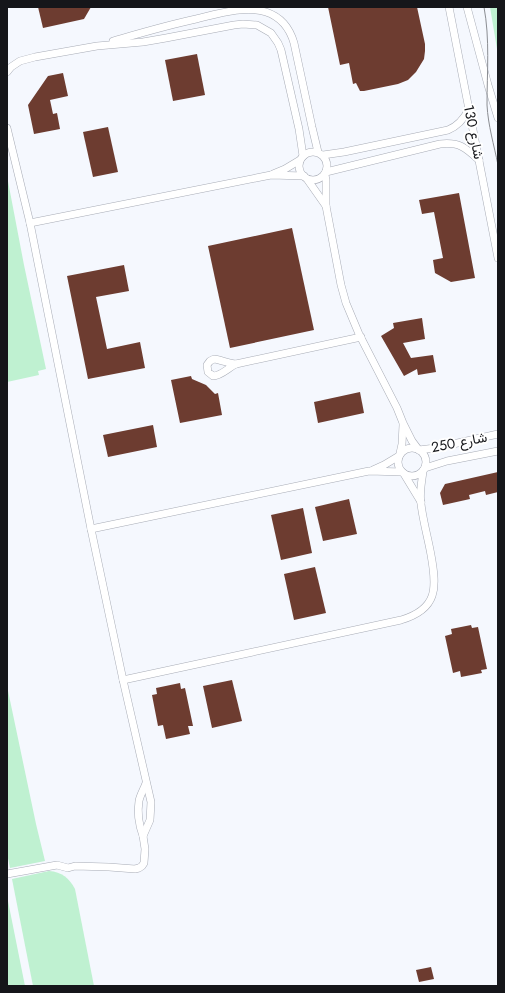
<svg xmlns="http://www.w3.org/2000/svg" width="505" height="993" font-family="Jost,Vazirmatn,sans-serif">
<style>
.green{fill:#bff1d1}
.building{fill:#6d3c30}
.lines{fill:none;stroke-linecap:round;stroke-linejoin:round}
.minor-casing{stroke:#a8acb6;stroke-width:8}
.minor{stroke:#fff;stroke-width:7}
.tram{stroke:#8b8d92;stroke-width:1}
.labels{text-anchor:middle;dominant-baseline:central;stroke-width:4;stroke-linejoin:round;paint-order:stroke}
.street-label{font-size:14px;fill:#15161a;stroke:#fff}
</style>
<rect width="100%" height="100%" fill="#f5f8fe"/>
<!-- green -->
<g class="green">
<polygon points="490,7 498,7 498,55"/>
<polygon points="7,176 24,265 46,369 38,371 39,375 7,382"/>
<polygon points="7,686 36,824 45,861 10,868 7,853"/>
<path d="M 49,871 C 62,872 69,878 75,889 L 94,986 L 33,986 L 12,879 Z"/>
<polygon points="7,896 25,986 7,986"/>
</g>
<!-- building -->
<g class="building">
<polygon points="38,7 91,7 84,19 43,28"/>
<polygon points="328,7 417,7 425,44 425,51 424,59 416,72 408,80 398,84 364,91 360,91 356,83 353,84 349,63 340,65"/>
<polygon points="197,54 205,95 173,101 165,60"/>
<polygon points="63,73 68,96 50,100 53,114 57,113 60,129 34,134 28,105 48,76"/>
<polygon points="108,127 118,172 93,177 83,132"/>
<polygon points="459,193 475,278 451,282 435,273 433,260 443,258 434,212 422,214 419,200"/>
<polygon points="292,228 314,330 230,348 208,246"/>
<polygon points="124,265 129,291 96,297 107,349 140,342 145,368 88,379 67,276"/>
<polygon points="422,318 425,339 403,343 411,358 433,355 436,372 418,375 417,369 404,376 381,336 394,328 393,323"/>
<polygon points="191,376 192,379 206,385 215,394 218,393 222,415 180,423 171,380"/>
<polygon points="360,392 364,413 318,423 314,402"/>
<polygon points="153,425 157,447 108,457 103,435"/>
<polygon points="498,472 498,492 486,495 485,491 469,495 470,499 443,505 440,493 445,484"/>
<polygon points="349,499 357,534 323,541 315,507"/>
<polygon points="303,508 312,553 281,560 271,515"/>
<polygon points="315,567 326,613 294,620 284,574"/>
<polygon points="471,625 472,628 478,627 487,669 481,670 482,673 461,677 460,671 453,673 445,636 452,634 451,629"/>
<polygon points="232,680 242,721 212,728 203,686"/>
<polygon points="180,683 181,689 185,688 193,726 188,726 190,734 166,739 163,725 158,726 152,695 157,694 156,688"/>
<polygon points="431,967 434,979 419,982 416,970"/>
</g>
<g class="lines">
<!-- minor casing -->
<g class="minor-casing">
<g id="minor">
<polyline points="449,7 498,258"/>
<polyline points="467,7 488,85 498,118"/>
<path d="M 113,41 C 141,33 168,25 196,19 C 217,14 246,5 266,12 C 281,17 290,29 294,43 L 312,127 L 318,152"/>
<polyline points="7,72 11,67 20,61 35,57 97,46 143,42 166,38 234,25 243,24 257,25 271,33 278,43 281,50 299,129 303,156"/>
<polyline points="7,128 30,223 91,529 123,680 151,802 150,820 143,836 145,849 144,863 142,866 139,868 135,869 109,867 75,866 68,868 57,865 7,874"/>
<circle cx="313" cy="166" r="14"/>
<path d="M 323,155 L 344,152 L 448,130 C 458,126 464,119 469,109"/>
<path d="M 326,172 L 440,144 C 459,142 465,147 479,160"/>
<polyline points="273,174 285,169 300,160"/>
<polyline points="325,175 326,180 326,206 341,285 346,303 359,334 397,408 403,423 412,441 418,449"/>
<polyline points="307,179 326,206"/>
<polyline points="30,223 271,175 304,176"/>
<path d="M 214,359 C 221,360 228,363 236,364 C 228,368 221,376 213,376 L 208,372 L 207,365 L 210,361 Z"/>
<polyline points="236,364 361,337"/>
<circle cx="412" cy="462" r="14"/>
<polyline points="419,450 435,448 498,434"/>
<polyline points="400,453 402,444 403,425"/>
<polyline points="425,468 447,461 498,451"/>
<polyline points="373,470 384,465 399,456"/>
<polyline points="404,474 421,502"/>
<polyline points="91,529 369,471 402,472"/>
<path d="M 123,680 L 401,620 C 438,609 437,588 431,555 C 428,538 423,521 421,504 C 419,493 422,481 423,471"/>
<path d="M 143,836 C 139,825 137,813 139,801 C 140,795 144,789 146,783"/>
</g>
</g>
<!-- minor -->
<use href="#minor" class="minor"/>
<!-- tram -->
<path class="tram" d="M 484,7 C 490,39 487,72 487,105 C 488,125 494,145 498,165"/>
</g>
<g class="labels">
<!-- street labels -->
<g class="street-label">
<text transform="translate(474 132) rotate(79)">شارع 130</text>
<text transform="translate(459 442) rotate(-11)">شارع 250</text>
</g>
</g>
<!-- border -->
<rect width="505" height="993" fill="none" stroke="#15161a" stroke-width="16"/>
</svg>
